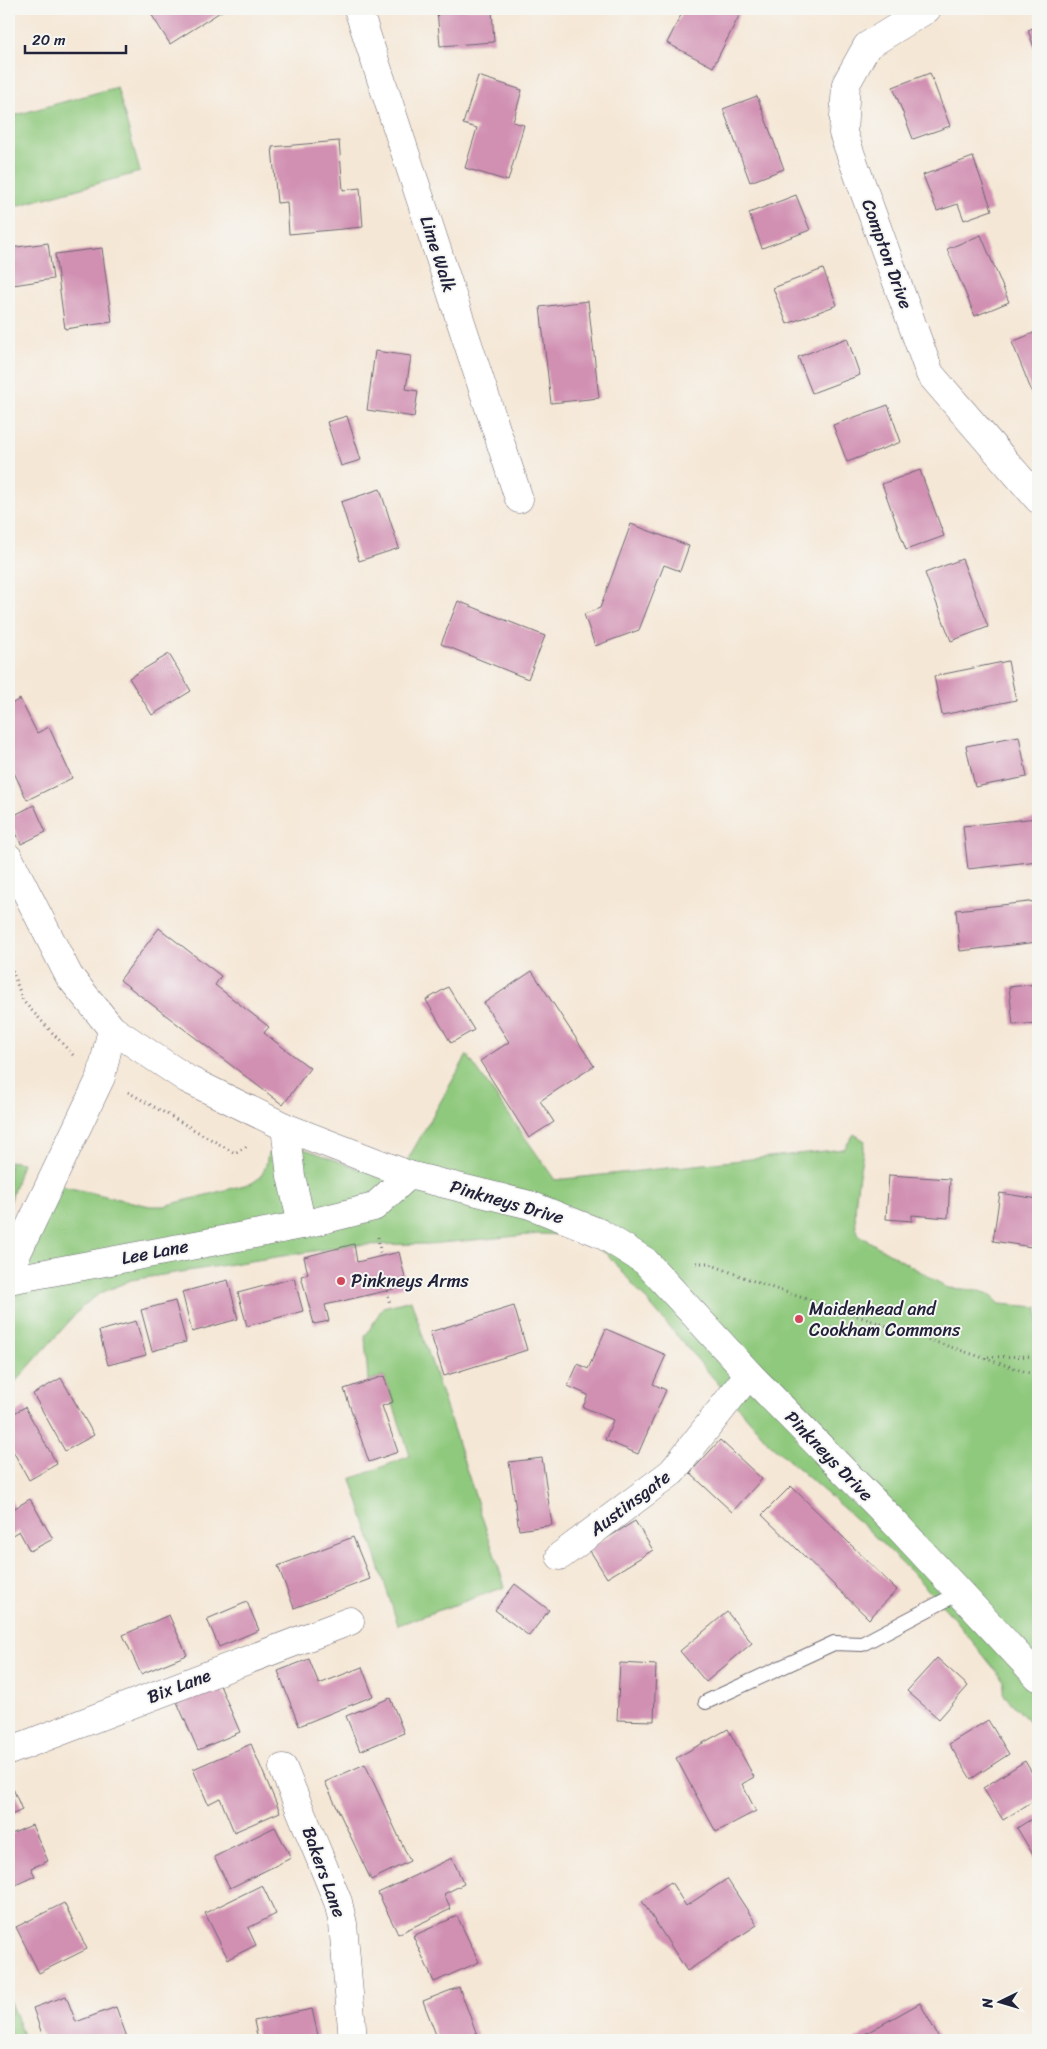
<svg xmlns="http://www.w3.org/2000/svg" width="1047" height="2049" font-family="Sriracha,sans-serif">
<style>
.green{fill:#8fc97d;stroke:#58765c}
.building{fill:#d190b2}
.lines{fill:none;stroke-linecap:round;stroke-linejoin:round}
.lane-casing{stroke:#6c6771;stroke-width:16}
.street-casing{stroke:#6c6771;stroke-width:29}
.secondary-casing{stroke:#6c6771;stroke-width:29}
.path{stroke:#6c6771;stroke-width:3;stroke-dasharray:1 4;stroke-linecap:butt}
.lane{stroke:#fff;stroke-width:14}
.street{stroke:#fff;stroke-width:28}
.secondary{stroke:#fff;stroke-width:28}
.poi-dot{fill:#d1495b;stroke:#f6f6f2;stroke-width:2}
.labels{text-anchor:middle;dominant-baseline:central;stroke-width:4;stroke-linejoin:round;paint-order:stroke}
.street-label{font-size:18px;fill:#22223b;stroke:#f6f6f2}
.poi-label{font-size:18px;fill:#22223b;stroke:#f6f6f2;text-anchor:start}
</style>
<rect width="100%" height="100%" fill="#f6f6f2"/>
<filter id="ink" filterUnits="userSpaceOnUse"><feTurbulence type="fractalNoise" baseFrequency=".02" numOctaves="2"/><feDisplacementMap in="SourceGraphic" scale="10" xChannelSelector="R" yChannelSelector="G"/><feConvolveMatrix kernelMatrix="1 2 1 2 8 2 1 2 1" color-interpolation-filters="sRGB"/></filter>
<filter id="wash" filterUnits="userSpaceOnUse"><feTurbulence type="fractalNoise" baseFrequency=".0096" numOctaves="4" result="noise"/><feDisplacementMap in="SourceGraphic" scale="20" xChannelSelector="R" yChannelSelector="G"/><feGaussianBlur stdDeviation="1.12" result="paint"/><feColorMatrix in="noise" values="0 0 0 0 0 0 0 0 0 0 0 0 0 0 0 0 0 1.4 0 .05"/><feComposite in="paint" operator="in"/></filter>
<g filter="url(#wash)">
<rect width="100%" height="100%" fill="#f5e7d6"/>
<!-- green -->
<g class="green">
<polygon points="117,87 140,172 9,208 9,117"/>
<path d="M 467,1055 L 555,1180 L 844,1149 L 854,1134 L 865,1141 C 862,1160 848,1222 860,1236 L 948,1288 L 977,1290 L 989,1294 L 1000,1304 L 1038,1307 L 1038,1731 L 1003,1694 L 1004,1681 L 952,1616 L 917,1578 L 866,1528 L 769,1443 L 607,1254 L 586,1242 L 564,1235 L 540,1234 L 430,1244 L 352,1245 L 131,1280 L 99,1294 L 83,1306 L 9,1389 L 9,1258 L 34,1199 L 43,1161 L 45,1174 L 57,1185 L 150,1206 L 164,1206 L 252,1183 C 265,1175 266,1167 268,1153 L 302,1148 L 395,1182 Z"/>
<polygon points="9,1161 22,1163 9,1206"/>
<polygon points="411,1300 505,1587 398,1625 351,1479 410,1456 384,1376 368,1381 365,1337 383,1307"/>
<polygon points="9,2000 25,2040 9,2040"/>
</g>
<g id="blocks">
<!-- building -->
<g class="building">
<polygon points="148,9 225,9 170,44"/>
<polygon points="437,9 492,9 494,42 440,46"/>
<polygon points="684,9 728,9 740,14 713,67 667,43"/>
<polygon points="1038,26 1038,59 1028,30"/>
<polygon points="930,73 950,126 913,139 893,87"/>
<polygon points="478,76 522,90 513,122 524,125 508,181 465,168 477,128 463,124"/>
<polygon points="757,96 784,169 750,182 723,109"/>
<polygon points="339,141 343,190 360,188 363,227 289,234 287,202 277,203 272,147"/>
<polygon points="973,157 992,210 964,220 958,204 937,211 923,175"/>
<polygon points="796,195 810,230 762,248 749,213"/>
<polygon points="981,235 1009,302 975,316 947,249"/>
<polygon points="48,243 53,279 13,285 9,248"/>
<polygon points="102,248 112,322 65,329 55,254"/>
<polygon points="823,269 837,305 787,324 773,288"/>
<polygon points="588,301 599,398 551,403 540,307"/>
<polygon points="1038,331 1038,407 1012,342"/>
<polygon points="847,338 860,375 812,393 798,357"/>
<polygon points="375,351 411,356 406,389 418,391 414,417 367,410"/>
<polygon points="888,405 901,442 847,462 833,425"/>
<polygon points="347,416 361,460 341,466 327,422"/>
<polygon points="920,470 944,536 906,550 882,484"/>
<polygon points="380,489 399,548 359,561 341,502"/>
<polygon points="631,524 689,546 680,571 664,565 639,630 595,646 584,614 600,608"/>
<polygon points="962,559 988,627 951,641 925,573"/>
<polygon points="458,601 545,636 528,679 441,644"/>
<polygon points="169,654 191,691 152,715 129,678"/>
<polygon points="1008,661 1016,700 942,715 934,676"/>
<polygon points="20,699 37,733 49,727 72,778 27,800 9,762 9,705"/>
<polygon points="1019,736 1027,777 975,787 966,746"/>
<polygon points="34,805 46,832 21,844 9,818"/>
<polygon points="1037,818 1038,861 968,869 963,826"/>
<polygon points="1038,901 1038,942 960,951 956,910"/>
<polygon points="159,928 221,976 215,985 269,1027 264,1033 310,1068 283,1105 120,980"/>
<polygon points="532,971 594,1066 540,1101 554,1122 529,1138 480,1061 509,1042 484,1003"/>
<polygon points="1038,984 1038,1023 1013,1025 1009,987"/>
<polygon points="448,987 474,1030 451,1043 426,1000"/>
<polygon points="889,1175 950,1179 948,1218 912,1215 912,1221 886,1219"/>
<polygon points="1000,1193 1038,1199 1038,1248 993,1241"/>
<polygon points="354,1244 357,1262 399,1252 407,1286 325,1305 329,1321 314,1324 301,1276 308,1274 304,1257"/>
<polygon points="294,1278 303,1311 247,1326 238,1293"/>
<polygon points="228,1280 238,1319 192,1332 182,1292"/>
<polygon points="175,1301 186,1342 152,1351 141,1310"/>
<polygon points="514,1306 527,1350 444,1376 430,1332"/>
<polygon points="136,1321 146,1355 108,1365 99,1331"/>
<polygon points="606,1329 666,1355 653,1384 666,1390 638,1454 605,1440 613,1420 583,1407 588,1395 568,1386 578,1364 588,1369"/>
<polygon points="384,1376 393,1402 382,1406 398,1452 369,1462 344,1389"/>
<polygon points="61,1378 94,1435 65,1451 33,1394"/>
<polygon points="25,1407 57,1464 29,1480 9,1444 9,1416"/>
<polygon points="720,1440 762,1479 732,1512 690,1473"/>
<polygon points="542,1458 552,1525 519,1530 509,1462"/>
<polygon points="791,1486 897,1590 869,1619 762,1515"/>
<polygon points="9,1497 15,1508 30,1499 53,1539 30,1551 19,1531 9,1537"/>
<polygon points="635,1521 653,1550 607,1578 589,1549"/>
<polygon points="353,1537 370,1579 294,1608 278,1566"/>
<polygon points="515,1584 549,1610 529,1636 495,1610"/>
<polygon points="247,1602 259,1630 219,1647 207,1619"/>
<polygon points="727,1612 752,1643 706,1682 680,1651"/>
<polygon points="169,1615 187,1655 141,1674 123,1635"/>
<polygon points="937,1658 968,1686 939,1719 907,1691"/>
<polygon points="309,1659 319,1684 362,1667 373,1696 299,1726 278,1671"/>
<polygon points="620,1663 656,1665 654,1721 617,1720"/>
<polygon points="219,1683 240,1732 198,1750 177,1702"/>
<polygon points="390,1698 404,1733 360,1751 346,1716"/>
<polygon points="988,1720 1009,1754 971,1779 949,1744"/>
<polygon points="728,1729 754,1777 742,1784 756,1811 716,1832 676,1758"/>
<polygon points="251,1744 280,1812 234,1832 220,1798 208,1804 193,1769"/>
<polygon points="1025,1761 1038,1783 1038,1798 1003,1820 983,1788"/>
<polygon points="365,1764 410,1861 371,1880 325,1782"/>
<polygon points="9,1779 22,1810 9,1816"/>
<polygon points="1038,1815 1038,1860 1037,1861 1017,1828"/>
<polygon points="32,1825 48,1861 31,1868 35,1876 9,1888 9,1835"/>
<polygon points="275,1827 291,1858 230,1888 214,1857"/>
<polygon points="452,1858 464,1884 444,1894 451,1909 398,1934 378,1893"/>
<polygon points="727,1879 757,1925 687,1971 642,1901 671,1882 686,1906"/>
<polygon points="262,1885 276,1914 248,1928 256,1945 228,1959 205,1913"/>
<polygon points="64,1903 87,1949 39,1973 16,1927"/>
<polygon points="457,1916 479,1962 434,1982 413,1936"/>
<polygon points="459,1987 479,2040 438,2040 423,2001"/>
<polygon points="66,1996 76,2022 116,2007 128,2040 44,2040 33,2008"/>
<polygon points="920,2003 940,2040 854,2040"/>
<polygon points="312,2009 319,2040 258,2040 254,2021"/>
</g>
</g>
</g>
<g filter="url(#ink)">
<use href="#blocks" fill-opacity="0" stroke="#6c6771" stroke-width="1"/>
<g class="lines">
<!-- lane casing -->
<g class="lane-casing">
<polyline id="lane" points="706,1702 834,1643 862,1644 959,1593"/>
</g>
<!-- street casing -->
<g class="street-casing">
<g id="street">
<polyline points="358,9 519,499"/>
<polyline points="927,9 867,46 846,84 843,133 930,374 1038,499"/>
<polyline points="285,1127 291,1176 302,1225"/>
<polyline points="9,1270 101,1077 112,1029"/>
<polyline points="9,1280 302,1225 374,1207 409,1175"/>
<polyline points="560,1556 672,1472 749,1374"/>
<polyline points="9,1751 350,1621"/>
<polyline points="283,1768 338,1902 343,1924 353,2040"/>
</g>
</g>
<!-- secondary casing -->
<g class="secondary-casing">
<polyline id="secondary" points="9,858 69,976 112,1029 187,1079 285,1127 409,1175 530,1205 600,1233 645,1261 749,1374 894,1522 1038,1677"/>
</g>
<!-- path -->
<g class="path">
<polyline points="9,961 23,1001 73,1055"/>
<polyline points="128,1092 235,1153 249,1145"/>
<polyline points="378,1237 381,1257"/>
<polyline points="691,1263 707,1263 764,1285 1038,1376"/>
<polyline points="387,1291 390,1305"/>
<polyline points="988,1357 1038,1356"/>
</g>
<!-- lane -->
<use href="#lane" class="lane"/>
<!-- street -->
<use href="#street" class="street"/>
<!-- secondary -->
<use href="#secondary" class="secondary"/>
</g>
</g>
<!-- markers -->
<g class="poi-dot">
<circle cx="341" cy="1281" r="5"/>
<circle cx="799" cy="1319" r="5"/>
</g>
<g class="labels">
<!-- street labels -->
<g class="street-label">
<text transform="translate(438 254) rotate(72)">Lime Walk</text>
<text transform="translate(887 254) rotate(70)">Compton Drive</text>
<text transform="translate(507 1202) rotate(16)">Pinkneys Drive</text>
<text transform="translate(155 1252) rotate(-11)">Lee Lane</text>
<text transform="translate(829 1456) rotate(46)">Pinkneys Drive</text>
<text transform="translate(630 1503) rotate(-37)">Austinsgate</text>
<text transform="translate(179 1686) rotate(-21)">Bix Lane</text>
<text transform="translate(324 1872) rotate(70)">Bakers Lane</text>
</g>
<!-- poi labels -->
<g class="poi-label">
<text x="351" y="1281">Pinkneys Arms</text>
<text x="809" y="1309">Maidenhead and<tspan x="809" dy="21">Cookham Commons</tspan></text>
</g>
</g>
<!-- margin -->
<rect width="1047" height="2049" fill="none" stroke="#f6f6f2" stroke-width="30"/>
<!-- north arrow -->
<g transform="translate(1000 2002) rotate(265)" stroke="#f6f6f2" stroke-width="4" paint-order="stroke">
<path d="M0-4L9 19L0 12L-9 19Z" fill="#22223b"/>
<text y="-8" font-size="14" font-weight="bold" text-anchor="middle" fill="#22223b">N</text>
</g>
<!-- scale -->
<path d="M25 45v8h101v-8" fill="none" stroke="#22223b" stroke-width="2.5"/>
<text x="32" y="45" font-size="15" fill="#22223b" stroke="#f6f6f2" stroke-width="4" paint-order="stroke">20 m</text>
</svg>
